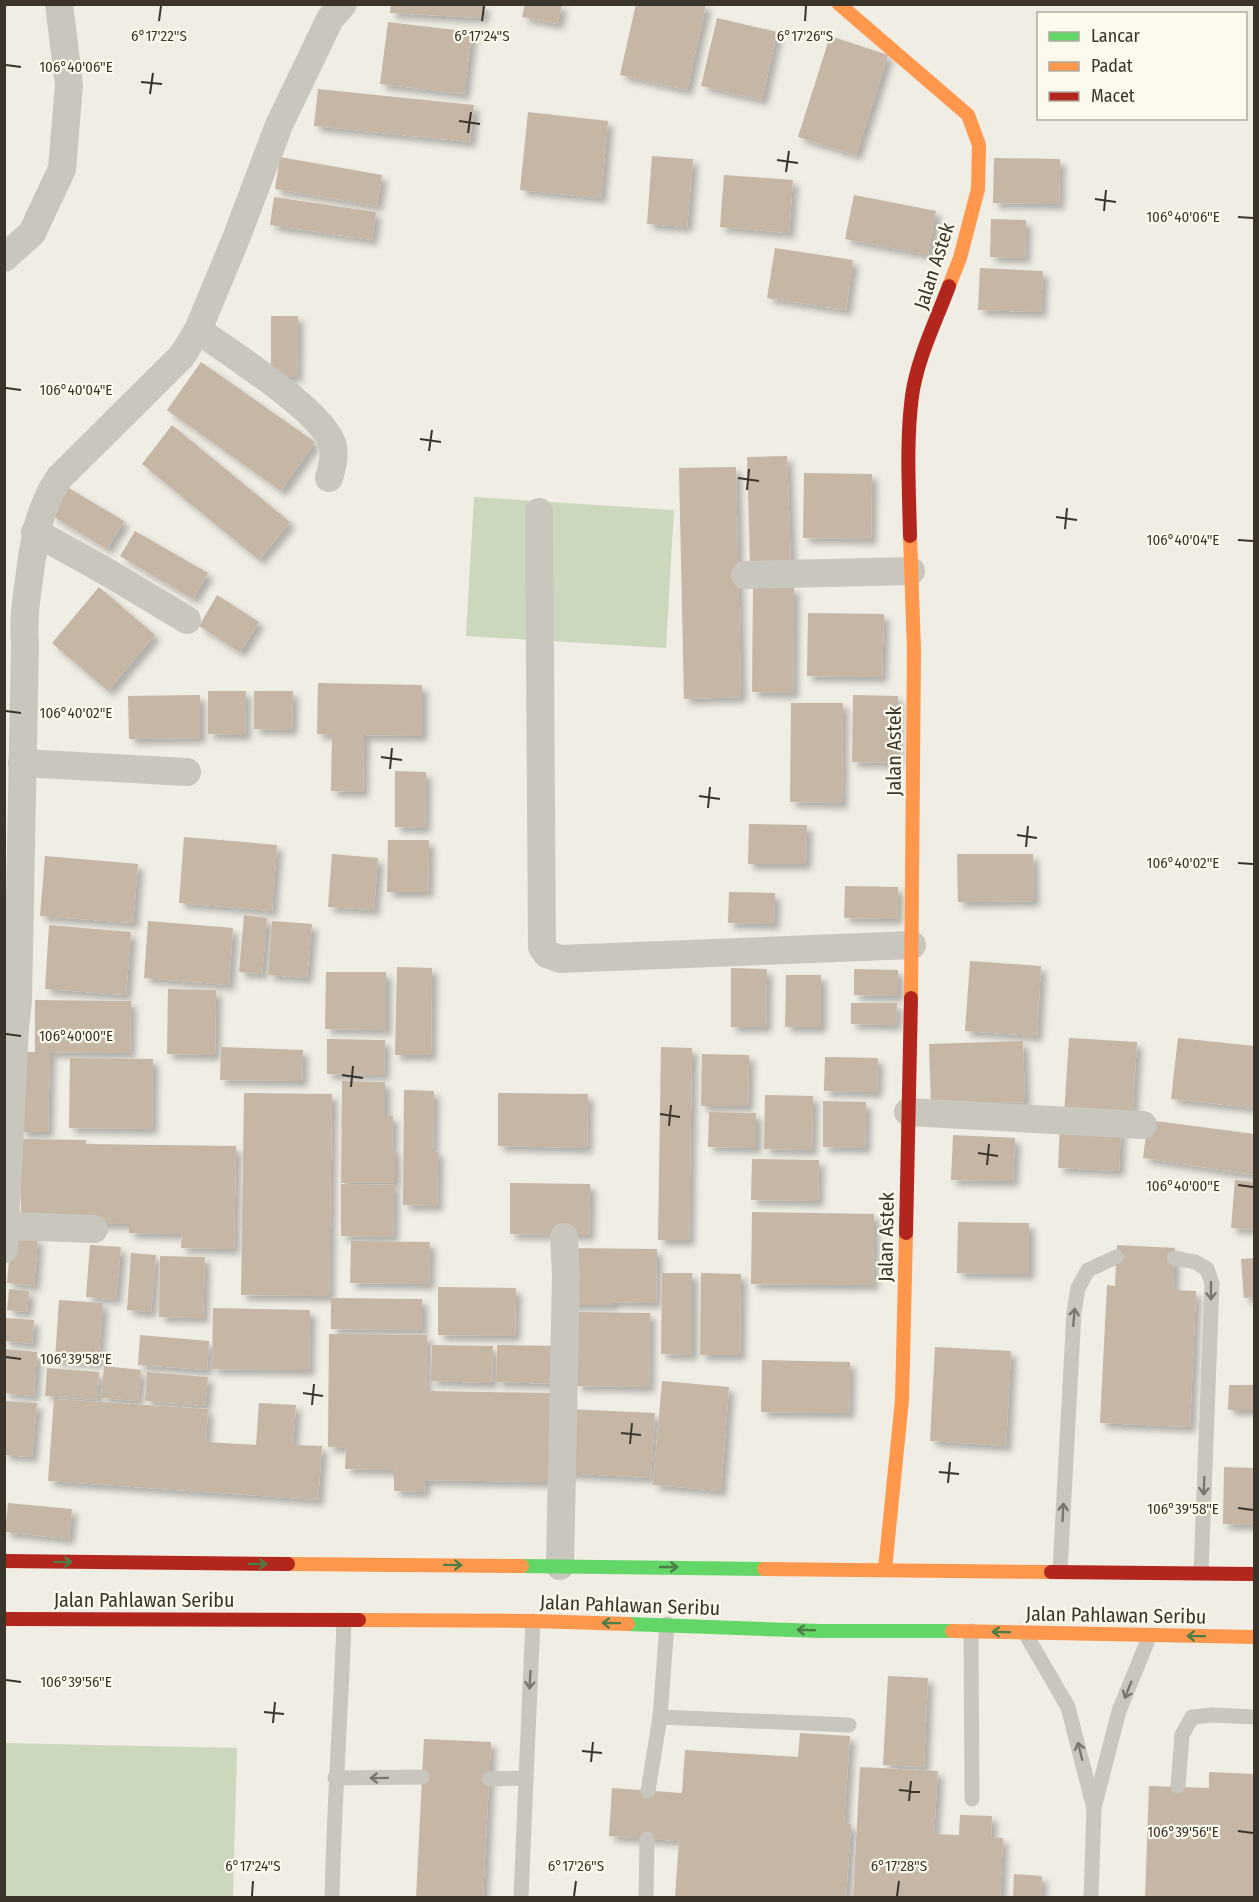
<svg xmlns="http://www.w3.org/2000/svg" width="1259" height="1902" font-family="'Fira Sans Condensed',sans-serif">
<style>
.green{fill:#ccd8be}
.building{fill:#c5b6a5;filter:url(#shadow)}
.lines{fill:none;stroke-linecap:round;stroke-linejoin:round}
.lane{stroke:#c9c6bd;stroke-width:15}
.street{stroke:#c9c6bd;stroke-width:28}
.fast{stroke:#63d668;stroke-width:14}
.slow{stroke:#ff974d;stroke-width:14}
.jam{stroke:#b3261e;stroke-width:14}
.oneway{stroke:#7b766c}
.oneway2{stroke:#4d7d46}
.ticks{fill:none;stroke:#3b342a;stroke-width:2}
.labels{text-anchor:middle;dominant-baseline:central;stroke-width:4.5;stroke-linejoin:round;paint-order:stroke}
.street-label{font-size:20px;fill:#3b342a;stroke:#fcf9ed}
.ticks-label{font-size:15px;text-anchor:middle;fill:#3b342a;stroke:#fcf9ed;stroke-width:4.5;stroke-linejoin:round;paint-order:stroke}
</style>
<defs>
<filter id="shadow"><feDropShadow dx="5.5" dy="5.5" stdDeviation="3" flood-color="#0004"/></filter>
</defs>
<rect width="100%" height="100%" fill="#f0ede4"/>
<!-- green -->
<g class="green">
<polygon points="474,497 674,510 666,648 466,636"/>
<polygon points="5,1743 237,1748 233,1897 5,1897"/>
</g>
<!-- building -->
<g class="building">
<polygon points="391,4 484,4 483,18 390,13"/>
<polygon points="525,4 562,4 558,24 522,17"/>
<polygon points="636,4 706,4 687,90 620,75"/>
<polygon points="717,18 777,32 762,100 701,86"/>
<polygon points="388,22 472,32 464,94 380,84"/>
<polygon points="830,36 888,55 856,155 798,137"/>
<polygon points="318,89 474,105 470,142 314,126"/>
<polygon points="528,112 608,121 601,198 520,190"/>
<polygon points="652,156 693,159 687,227 647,224"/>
<polygon points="280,157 382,175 377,206 275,189"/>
<polygon points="994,158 1060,159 1059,204 993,203"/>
<polygon points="724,175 793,180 789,233 720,227"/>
<polygon points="854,195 936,211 928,255 845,239"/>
<polygon points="274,197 376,212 372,240 270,225"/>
<polygon points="991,219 1026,220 1025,258 990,257"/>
<polygon points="775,248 853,260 846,310 767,298"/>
<polygon points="980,268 1043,271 1041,312 978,310"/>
<polygon points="271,316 298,316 297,377 271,377"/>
<polygon points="201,362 315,442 281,491 167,410"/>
<polygon points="172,425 290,522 259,560 142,464"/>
<polygon points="787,456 791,563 750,564 747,457"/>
<polygon points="736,467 741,697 684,699 679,468"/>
<polygon points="804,473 872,474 871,539 803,538"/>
<polygon points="67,487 124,521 107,549 51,515"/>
<polygon points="135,531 208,573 193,599 120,556"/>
<polygon points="99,587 155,635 108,691 52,643"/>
<polygon points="753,587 794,587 793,693 752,692"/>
<polygon points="217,595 259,622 240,652 199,626"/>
<polygon points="808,613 884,614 882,677 807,676"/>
<polygon points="318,683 422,685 422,736 364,735 363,792 331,791 332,735 317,734"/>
<polygon points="208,691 246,691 245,735 208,734"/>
<polygon points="254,691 293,691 292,730 254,729"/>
<polygon points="200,695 200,738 129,739 128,696"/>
<polygon points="853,695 898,696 897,763 852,762"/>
<polygon points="791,703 843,703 842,803 790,802"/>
<polygon points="395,771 426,772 425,828 395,827"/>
<polygon points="749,824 807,825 806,864 748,864"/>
<polygon points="184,837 277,845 272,911 179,903"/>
<polygon points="388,840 429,840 428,892 387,892"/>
<polygon points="332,854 378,858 374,910 328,907"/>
<polygon points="957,854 1033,854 1034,901 958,902"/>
<polygon points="45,856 138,864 133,923 40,916"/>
<polygon points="845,886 898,887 897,919 844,918"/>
<polygon points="729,892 775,893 774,924 728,923"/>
<polygon points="244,915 267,918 262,974 239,972"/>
<polygon points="148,921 233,928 229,985 144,978"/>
<polygon points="272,921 312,924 307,978 268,975"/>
<polygon points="49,925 131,932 126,995 45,989"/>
<polygon points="970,961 1041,966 1037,1036 965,1031"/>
<polygon points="397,967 432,968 431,1055 395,1055"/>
<polygon points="731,968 767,969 766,1027 731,1027"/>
<polygon points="854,969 898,970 898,996 854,995"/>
<polygon points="326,972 386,972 386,1030 325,1029"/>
<polygon points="786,975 821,975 821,1027 785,1027"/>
<polygon points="168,989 216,990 215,1055 167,1054"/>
<polygon points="35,1000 131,1001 130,1053 50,1052 48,1132 20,1132 21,1052 35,1052"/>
<polygon points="851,1003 897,1003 896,1025 851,1024"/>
<polygon points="1069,1038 1137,1042 1132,1120 1064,1116"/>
<polygon points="1178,1038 1254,1046 1254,1108 1171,1099"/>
<polygon points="327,1039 385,1040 384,1075 327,1074"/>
<polygon points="1023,1041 1025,1102 931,1105 929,1044"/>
<polygon points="221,1047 303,1050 302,1081 220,1080"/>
<polygon points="661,1047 692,1048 689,1240 658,1240"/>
<polygon points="702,1054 749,1055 748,1106 701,1106"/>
<polygon points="825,1057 878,1058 877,1092 824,1091"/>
<polygon points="70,1058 153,1059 152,1129 69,1128"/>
<polygon points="342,1081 385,1082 385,1116 393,1116 392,1150 395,1150 395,1183 341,1183"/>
<polygon points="404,1090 434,1091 433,1151 438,1152 437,1206 403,1205"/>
<polygon points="244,1093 332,1094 329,1296 241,1295"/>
<polygon points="498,1093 588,1094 587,1148 498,1146"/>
<polygon points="765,1095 813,1096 812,1150 764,1149"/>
<polygon points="823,1101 866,1102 865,1148 823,1147"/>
<polygon points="709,1112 756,1113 756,1148 708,1147"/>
<polygon points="1148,1120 1254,1134 1254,1175 1143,1158"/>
<polygon points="1060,1126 1121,1128 1119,1171 1058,1168"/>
<polygon points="953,1135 1015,1138 1013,1181 951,1180"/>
<polygon points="21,1139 86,1140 86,1144 236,1146 234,1249 181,1248 182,1234 129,1233 129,1224 21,1222"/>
<polygon points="752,1159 819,1160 818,1201 751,1200"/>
<polygon points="1235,1180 1254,1182 1254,1230 1231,1228"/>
<polygon points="510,1183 590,1184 589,1235 510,1234"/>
<polygon points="341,1184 394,1185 393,1237 341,1236"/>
<polygon points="752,1212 874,1214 873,1285 751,1284"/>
<polygon points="958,1222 1029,1223 1029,1274 957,1273"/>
<polygon points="11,1236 38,1238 34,1286 7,1283"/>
<polygon points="351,1241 430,1242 429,1284 350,1283"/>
<polygon points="90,1245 121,1247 116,1299 86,1297"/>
<polygon points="1117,1245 1175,1248 1173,1290 1196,1291 1190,1427 1100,1423 1107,1285 1115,1286"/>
<polygon points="567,1248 657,1249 656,1303 613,1302 613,1305 566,1305"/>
<polygon points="131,1253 156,1255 151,1312 127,1310"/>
<polygon points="160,1256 205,1257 203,1318 159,1317"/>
<polygon points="1254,1258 1254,1297 1244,1298 1241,1259"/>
<polygon points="662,1273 692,1273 692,1355 661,1354"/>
<polygon points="701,1273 741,1274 740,1355 700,1355"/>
<polygon points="438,1287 516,1288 515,1336 438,1335"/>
<polygon points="9,1289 29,1291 27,1312 7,1310"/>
<polygon points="331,1298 422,1299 422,1330 331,1329"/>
<polygon points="59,1300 103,1303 98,1363 55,1360"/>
<polygon points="213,1308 310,1310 309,1370 212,1369"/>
<polygon points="577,1312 650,1313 649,1387 576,1386"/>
<polygon points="5,1318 34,1320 32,1344 4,1341"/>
<polygon points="329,1334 427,1335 426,1391 553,1393 551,1482 425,1480 424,1492 394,1491 394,1470 345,1469 346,1448 328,1447"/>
<polygon points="140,1335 209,1341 207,1370 138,1365"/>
<polygon points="432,1345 493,1346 492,1383 431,1381"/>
<polygon points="497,1345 563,1346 562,1384 496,1382"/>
<polygon points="935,1347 1011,1351 1006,1446 930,1441"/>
<polygon points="5,1349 37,1352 34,1396 4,1393"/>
<polygon points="762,1360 850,1362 849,1413 761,1412"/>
<polygon points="104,1366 141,1370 138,1401 101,1398"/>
<polygon points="47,1368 99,1372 97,1400 45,1396"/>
<polygon points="147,1372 208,1377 205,1406 145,1401"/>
<polygon points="662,1381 729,1387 721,1491 653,1485"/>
<polygon points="1229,1385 1254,1385 1254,1410 1228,1410"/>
<polygon points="54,1399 208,1409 206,1442 256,1445 259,1403 296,1405 293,1445 322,1446 318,1500 48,1481"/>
<polygon points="4,1401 37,1403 32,1457 4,1455"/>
<polygon points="567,1409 655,1413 651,1478 563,1473"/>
<polygon points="1224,1467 1254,1468 1254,1525 1223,1524"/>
<polygon points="8,1503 72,1509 69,1539 5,1532"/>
<polygon points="888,1676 928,1678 924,1767 883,1765"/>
<polygon points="800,1733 850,1736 844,1823 851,1824 846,1898 675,1898 679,1841 609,1836 612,1788 682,1793 685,1750 798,1757"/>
<polygon points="424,1739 491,1742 483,1898 416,1898"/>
<polygon points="860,1767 938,1771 934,1834 959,1835 960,1815 992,1816 991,1837 1003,1838 1000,1898 853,1898"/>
<polygon points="1209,1772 1254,1774 1254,1898 1145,1898 1149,1786 1209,1788"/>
<polygon points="1014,1874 1042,1876 1041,1898 1013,1898"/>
</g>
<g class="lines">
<!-- lane -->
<g class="lane">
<polyline points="1174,1258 1195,1262 1207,1269 1212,1283 1201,1573"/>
<polyline points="1060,1570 1074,1312 1078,1288 1088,1270 1116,1257"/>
<polyline points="971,1631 972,1799"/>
<polyline points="1025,1633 1068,1707 1093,1805"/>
<polyline points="660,1717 849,1725"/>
<polyline points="335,1778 422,1777"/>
<polyline points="489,1779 526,1778 533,1621"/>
<polyline points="1178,1786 1182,1735 1192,1717 1213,1715 1254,1717"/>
<polyline points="648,1791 660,1717 667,1624"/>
<path d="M 332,1898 C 334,1805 341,1713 344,1620"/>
<polyline points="521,1898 526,1778"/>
<polyline points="646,1898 647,1839"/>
<polyline points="1091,1898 1094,1808 1119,1711 1150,1635"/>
</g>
<!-- street -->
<g class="street">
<polyline points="4,258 32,233 62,169 69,85 59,4"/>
<path d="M 198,330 C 228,352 325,412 333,446 C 335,457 332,468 329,478"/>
<polyline points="539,512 542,947 547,954 560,959 912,945"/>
<polyline points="35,532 107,572 187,620"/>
<polyline points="745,575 911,571"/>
<polyline points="22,763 187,772"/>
<polyline points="908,1112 1143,1125"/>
<polyline points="6,1226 94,1229"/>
<path d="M 4,1249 L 15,1027 L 18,1001 L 25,643 C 23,621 26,601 29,579 C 34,542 38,509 59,478 L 182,356 L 198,330 L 237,236 L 279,125 L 330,19 L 343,4"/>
<polyline points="560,1566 566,1275 564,1237"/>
</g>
<!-- fast -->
<g class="fast">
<polyline points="522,1566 764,1569"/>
<polyline points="628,1624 820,1631 952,1631"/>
</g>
<!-- slow -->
<g class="slow">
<polyline points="839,4 968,115 979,145 978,189 960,258 949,286"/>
<polyline points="910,536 914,650 911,998"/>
<polyline points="288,1564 522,1566"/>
<polyline points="764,1569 1051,1572"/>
<polyline points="885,1569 902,1400 906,1233"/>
<polyline points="359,1620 533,1621 628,1624"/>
<polyline points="952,1631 1254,1637"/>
</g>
<!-- jam -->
<g class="jam">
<path d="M 910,536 C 909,489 906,442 912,396 C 917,359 936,321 949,286"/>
<polyline points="906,1233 911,998"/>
<polyline points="4,1561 288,1564"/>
<polyline points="1051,1572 1254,1574"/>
<polyline points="4,1619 359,1620"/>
</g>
</g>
<!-- one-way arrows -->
<defs><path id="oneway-shaft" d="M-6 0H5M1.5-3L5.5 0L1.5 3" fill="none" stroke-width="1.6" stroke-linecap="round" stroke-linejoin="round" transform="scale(1.5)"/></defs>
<g class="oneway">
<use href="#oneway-shaft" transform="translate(1211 1291) rotate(90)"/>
<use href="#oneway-shaft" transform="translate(1074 1317) rotate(-85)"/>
<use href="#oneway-shaft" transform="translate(1204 1486) rotate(92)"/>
<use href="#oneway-shaft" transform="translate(1063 1512) rotate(-87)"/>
<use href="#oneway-shaft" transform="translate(530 1680) rotate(93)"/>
<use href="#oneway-shaft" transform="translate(1128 1690) rotate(112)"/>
<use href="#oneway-shaft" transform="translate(1080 1751) rotate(-104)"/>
<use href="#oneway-shaft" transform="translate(379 1778) rotate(179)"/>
</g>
<g class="oneway2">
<use href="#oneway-shaft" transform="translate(63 1562) rotate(1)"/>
<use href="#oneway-shaft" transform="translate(258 1564) rotate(1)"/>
<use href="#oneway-shaft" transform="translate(453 1565) rotate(1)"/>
<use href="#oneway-shaft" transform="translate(669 1567)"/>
<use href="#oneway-shaft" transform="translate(611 1623) rotate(-179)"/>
<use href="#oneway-shaft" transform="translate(806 1630) rotate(-178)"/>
<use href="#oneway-shaft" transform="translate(1001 1632) rotate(-178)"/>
<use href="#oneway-shaft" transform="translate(1196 1636) rotate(-179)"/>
</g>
<!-- ticks -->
<path class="ticks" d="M 159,21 L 161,6M 482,21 L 484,6M 805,21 L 806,6M 6,65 L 21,67M 141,82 L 162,84M 150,94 L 153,73M 459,121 L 480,124M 468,133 L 471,112M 777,160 L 798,163M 786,172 L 789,151M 1095,199 L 1116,202M 1104,211 L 1106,190M 1238,217 L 1253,218M 6,388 L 21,390M 420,439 L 441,442M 429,451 L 432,430M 738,478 L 759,481M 747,490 L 749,469M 1056,517 L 1077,520M 1065,529 L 1067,508M 1238,540 L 1253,541M 6,711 L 21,713M 381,757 L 402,760M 390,769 L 392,748M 699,796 L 720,799M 708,808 L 710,787M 1017,835 L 1037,838M 1026,847 L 1028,826M 1238,863 L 1253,864M 6,1034 L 21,1036M 342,1075 L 363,1078M 351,1087 L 353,1066M 660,1114 L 680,1117M 669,1126 L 671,1105M 978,1153 L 998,1156M 987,1165 L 989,1144M 1238,1185 L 1253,1187M 6,1357 L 21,1359M 303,1393 L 323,1396M 312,1405 L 314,1384M 621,1433 L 641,1435M 630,1444 L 632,1423M 939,1472 L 959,1474M 948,1483 L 950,1462M 1238,1508 L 1253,1510M 6,1680 L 21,1682M 264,1712 L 284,1714M 273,1723 L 275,1702M 582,1751 L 602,1753M 591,1762 L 593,1742M 899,1790 L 920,1792M 909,1801 L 911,1781M 1238,1831 L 1253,1833M 252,1896 L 253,1881M 574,1896 L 576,1881M 897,1896 L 899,1881"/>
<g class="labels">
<!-- street labels -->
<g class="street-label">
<text transform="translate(934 266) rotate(-72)">Jalan Astek</text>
<text transform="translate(894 751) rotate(-90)">Jalan Astek</text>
<text transform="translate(886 1237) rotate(-89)">Jalan Astek</text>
<text x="144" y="1600">Jalan Pahlawan Seribu</text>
<text transform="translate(630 1605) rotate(2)">Jalan Pahlawan Seribu</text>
<text transform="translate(1116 1615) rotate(1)">Jalan Pahlawan Seribu</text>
</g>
</g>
<g class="ticks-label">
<text x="159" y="41">6°17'22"S</text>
<text x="482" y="41">6°17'24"S</text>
<text x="805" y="41">6°17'26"S</text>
<text x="76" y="72">106°40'06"E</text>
<text x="1183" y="222">106°40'06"E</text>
<text x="76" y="395">106°40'04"E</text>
<text x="1183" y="545">106°40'04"E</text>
<text x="76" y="718">106°40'02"E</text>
<text x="1183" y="868">106°40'02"E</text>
<text x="76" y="1041">106°40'00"E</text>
<text x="1183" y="1191">106°40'00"E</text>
<text x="76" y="1364">106°39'58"E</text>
<text x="1183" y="1514">106°39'58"E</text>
<text x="76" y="1687">106°39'56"E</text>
<text x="1183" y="1837">106°39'56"E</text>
<text x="253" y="1871">6°17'24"S</text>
<text x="576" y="1871">6°17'26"S</text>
<text x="899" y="1871">6°17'28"S</text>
</g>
<!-- border -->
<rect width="1259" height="1902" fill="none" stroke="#3b342a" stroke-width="12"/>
<!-- legend -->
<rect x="1037" y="12" width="210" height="108" fill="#fcf9ed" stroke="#afaa9f" stroke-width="1.5"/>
<rect x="1049" y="32" width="30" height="9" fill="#63d668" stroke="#afaa9f" stroke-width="1.5"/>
<text x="1091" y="42" font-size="18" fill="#3b342a">Lancar</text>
<rect x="1049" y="62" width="30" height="9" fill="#ff974d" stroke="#afaa9f" stroke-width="1.5"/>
<text x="1091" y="72" font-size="18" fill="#3b342a">Padat</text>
<rect x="1049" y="92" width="30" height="9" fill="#b3261e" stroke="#afaa9f" stroke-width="1.5"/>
<text x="1091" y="102" font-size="18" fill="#3b342a">Macet</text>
</svg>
